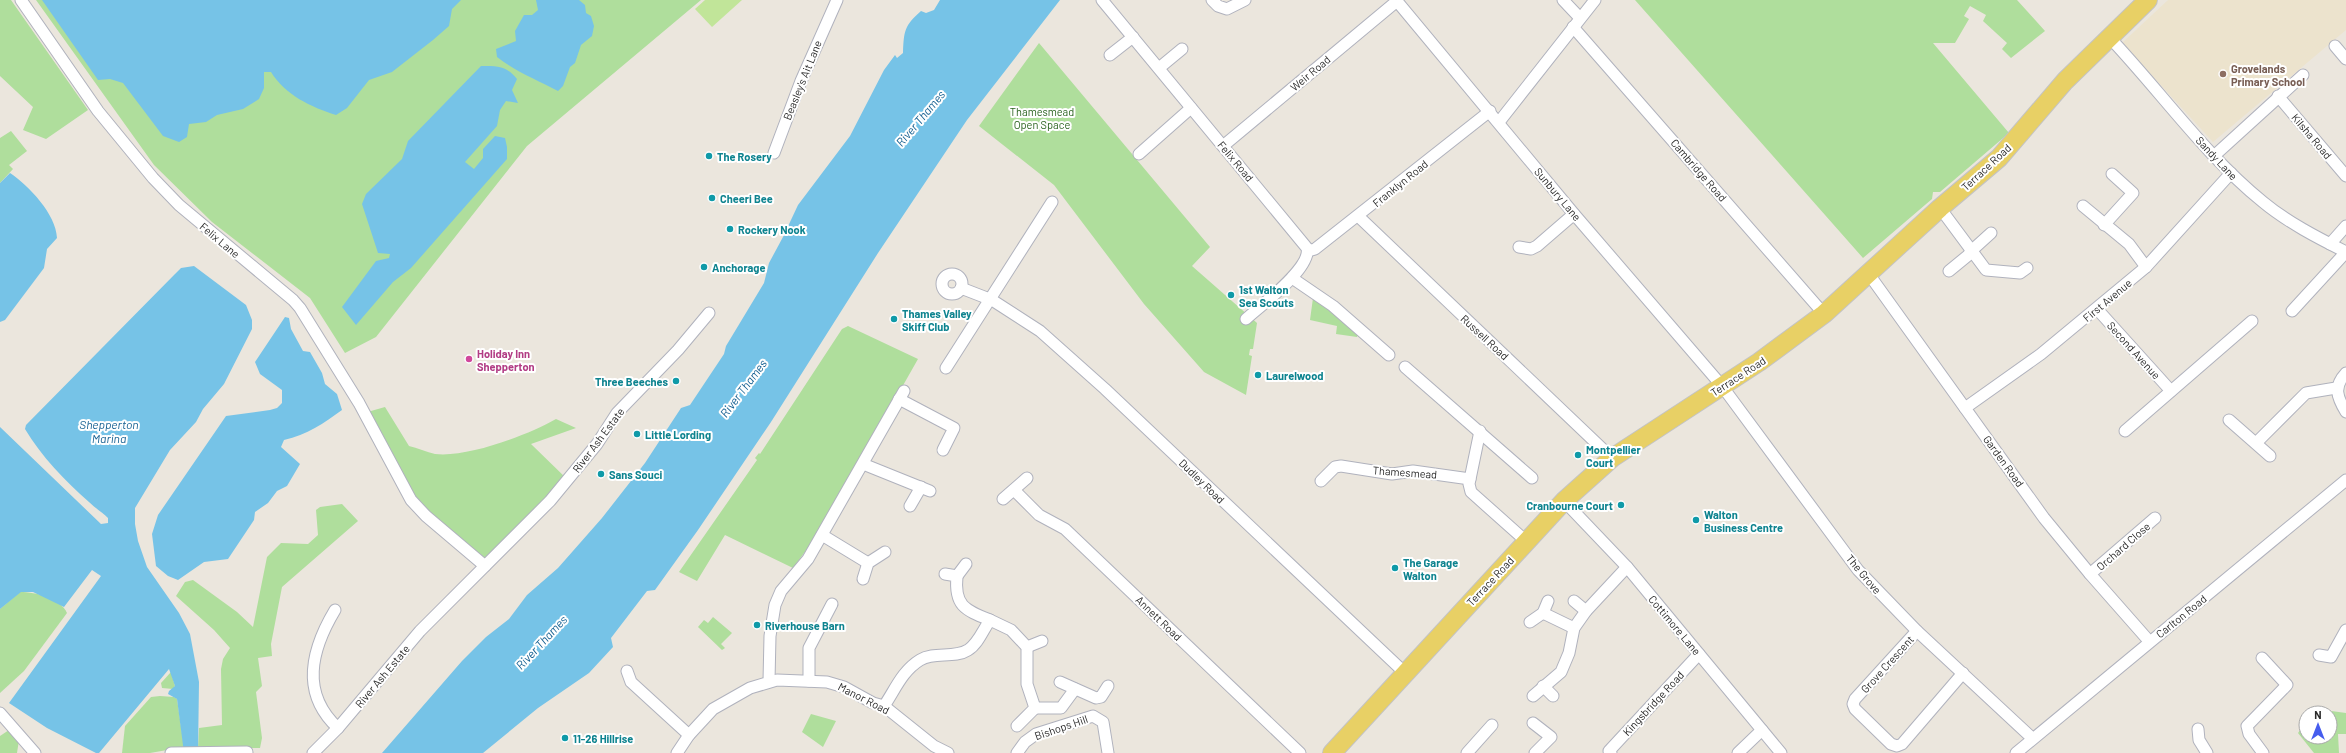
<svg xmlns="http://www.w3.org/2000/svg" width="2346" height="753" font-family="Barlow,sans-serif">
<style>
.education{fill:#ece3cd}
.green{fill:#afde9c}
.pitch{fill:#c1e599}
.water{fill:#76c3e7}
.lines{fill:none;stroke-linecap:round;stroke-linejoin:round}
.street-casing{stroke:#b0b2bd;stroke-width:13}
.primary-casing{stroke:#c3c3c3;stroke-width:20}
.street{stroke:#fff;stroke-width:11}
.primary{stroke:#e8d065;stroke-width:18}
.education-dot{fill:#8d6e63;stroke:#fff;stroke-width:1.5}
.culture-dot{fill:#0f9aa8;stroke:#fff;stroke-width:1.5}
.hotel-dot{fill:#d1479c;stroke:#fff;stroke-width:1.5}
.labels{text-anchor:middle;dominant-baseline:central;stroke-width:4;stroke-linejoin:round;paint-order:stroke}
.education-label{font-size:11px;font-weight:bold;fill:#785e54;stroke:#fff;text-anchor:start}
.street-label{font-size:11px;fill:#2a2a2a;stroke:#fff}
.park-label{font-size:11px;fill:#29621e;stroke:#fff}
.culture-label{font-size:11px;font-weight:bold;fill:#0d838f;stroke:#fff;text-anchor:start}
.hotel-label{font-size:11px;font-weight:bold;fill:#b23c85;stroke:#fff;text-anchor:start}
.water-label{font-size:12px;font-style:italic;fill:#166192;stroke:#fff}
</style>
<rect width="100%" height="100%" fill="#ebe6dd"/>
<!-- education -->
<polygon class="education" points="2168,0 2346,0 2346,30 2213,142 2122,43"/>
<!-- green -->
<g class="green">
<polygon points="0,0 11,0 88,110 46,139 23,130 33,107 0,76"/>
<polygon points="36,0 701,0 527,146 376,337 345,353 310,298 212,222 154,165"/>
<polygon points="1635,0 2017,0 2045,31 2011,58 2002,49 2007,43 1983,21 1986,15 1970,6 1964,16 1969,19 1955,43 1933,43 2009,133 1940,192 1933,192 1932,199 1863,258"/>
<polygon points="1039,43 1210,247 1192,266 1257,323 1253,349 1250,349 1249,355 1252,356 1246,395 1204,372 1144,304 1054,185 979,126"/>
<polygon points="11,131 27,151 9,165 13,169 0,183 0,138"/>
<polygon points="1313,298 1333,312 1358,334 1357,337 1336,334 1337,326 1310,320"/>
<polygon points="848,326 918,359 821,530 793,568 725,535 697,581 679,572 757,460 755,458 759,453 760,454 842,329"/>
<path d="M 385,407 L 409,446 C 417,448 427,452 435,454 C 467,458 528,435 556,419 L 576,428 L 531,444 L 568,480 L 485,566 L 426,516 L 364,413 Z"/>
<polygon points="342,504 358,521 282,587 271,644 272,656 258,658 262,686 256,692 262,738 260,748 198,748 199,728 222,725 221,669 223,659 230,648 214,630 176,596 185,582 193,580 237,612 253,627 267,557 281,543 308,544 318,535 316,510 320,507"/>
<path d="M 20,592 C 36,592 60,598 67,613 L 24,671 L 0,693 L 0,609 Z"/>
<polygon points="713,617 732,633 721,644 725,648 722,650 698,627 704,620 708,623"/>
<polygon points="171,672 175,686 173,689 162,688 161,683"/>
<polygon points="160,696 174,697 177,699 184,747 150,753 122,753 125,726 151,697"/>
<polygon points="2324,710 2346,713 2346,734 2338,734 2339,753 2314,753 2298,733 2306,722 2306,737 2330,737 2330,713 2319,713"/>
<polygon points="811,714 836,721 823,747 802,732"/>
<polygon points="9,730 19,740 17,753 0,753 0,736"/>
</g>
<!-- pitch -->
<polygon class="pitch" points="705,0 742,0 712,27 695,9"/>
<!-- water -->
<g class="water">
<path d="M 42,0 L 461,0 L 452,9 L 449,26 L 433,40 L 392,72 L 369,80 L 347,108 L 336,115 C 311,107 285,95 271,72 L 264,72 L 264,88 L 259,99 L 243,109 L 217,115 L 206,122 L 189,124 L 187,137 L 179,142 L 163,136 L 123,83 L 110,79 L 98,80 Z"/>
<path d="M 536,0 L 579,0 L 585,5 L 586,13 L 591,16 L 594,26 L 592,36 L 581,45 L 575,63 L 570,67 L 563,86 L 558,91 C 537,80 516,72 497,57 L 496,49 L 516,41 L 515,31 L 524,15 L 532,15 L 538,10 Z"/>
<path d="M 940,0 L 1060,0 L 967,120 L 878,253 L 771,422 L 698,530 L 655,590 L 647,591 L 611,638 L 613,647 L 589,673 L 538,708 L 483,753 L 382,753 L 462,661 L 486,637 L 509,619 L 527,595 L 558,568 L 602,518 L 645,463 L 681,408 L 690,405 L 724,354 L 726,346 L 764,283 L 769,263 L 783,237 L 798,205 L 850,136 L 884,70 L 895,55 L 897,58 L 903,53 C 904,31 904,26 921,11 L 926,13 L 934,10 Z"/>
<path d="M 481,66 C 499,66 506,66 517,79 L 512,90 L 518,103 L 506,101 L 500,110 L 497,126 L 465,162 L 474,169 L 483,158 L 483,149 L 495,136 L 505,138 L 507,147 L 507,159 L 411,268 L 393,282 L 356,325 L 342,307 L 376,261 L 389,258 L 390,254 L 378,253 L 362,204 L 366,194 L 402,159 L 408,141 Z"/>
<path d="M 10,173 C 29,186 56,214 57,238 L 47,249 L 44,268 L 5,320 L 0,322 L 0,183 Z"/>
<path d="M 194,266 L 246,305 L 252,320 L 252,329 L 224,384 L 203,409 L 196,422 L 170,450 L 135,508 L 135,524 L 138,541 L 147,567 L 179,613 L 190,634 L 199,682 L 198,753 L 184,753 L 177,699 L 168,694 L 169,691 L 175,686 L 169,669 L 99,753 L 96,753 L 47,728 L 9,703 L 101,576 L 92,570 L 64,607 L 33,592 L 21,592 L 0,609 L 0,427 L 101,524 L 108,523 L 108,518 C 102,512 95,508 89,502 C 65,481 41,456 25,429 L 26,425 L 175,274 L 181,268 Z"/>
<path d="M 285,317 L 289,318 L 291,329 L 303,351 L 310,352 L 322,373 L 325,384 L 337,394 L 342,410 C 324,423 307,435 284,440 L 281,447 L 300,464 L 287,486 L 277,491 L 268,503 L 255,512 L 254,520 L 228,559 L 204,562 L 178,580 L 168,576 L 156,566 L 152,534 L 158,515 L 226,416 L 270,410 L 277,408 L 282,403 L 282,390 L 260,374 L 255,362 Z"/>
</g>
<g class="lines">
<!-- street casing -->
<g class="street-casing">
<g id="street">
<polyline points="21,0 98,111 153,178 179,205 293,300 300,308 359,403 411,500 426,516 485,566"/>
<path d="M 1102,0 L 1307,248 C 1312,268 1260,306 1246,319"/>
<polyline points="1212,0 1218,6 1227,9 1245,0"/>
<polyline points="1396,0 1574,214 1722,386 1858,570 1917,631 2032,738"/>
<polyline points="1563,0 1580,18"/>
<polyline points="1573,27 1824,314"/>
<path d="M 2110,38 C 2161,92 2205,155 2263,202 C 2287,222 2318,238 2346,252"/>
<polyline points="2335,46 2346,59"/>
<polyline points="1110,55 1133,37"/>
<polyline points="1159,68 1182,49"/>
<polyline points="2278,96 2346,176"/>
<polyline points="1499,122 1595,0"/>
<polyline points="1223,146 1397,1"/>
<polyline points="774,153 801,81 837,0"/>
<polyline points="1139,154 1191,108"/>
<polyline points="2215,155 2303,75"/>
<polyline points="2083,206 2129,244 2146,267"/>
<polyline points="1940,208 1986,270 2020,273 2027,268"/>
<polyline points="1358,216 1612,458"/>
<polyline points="2104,225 2133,193 2112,174"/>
<polyline points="2330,244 2346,226"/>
<polyline points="1519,247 1531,249 1537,246 1574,214"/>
<polyline points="1308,251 1315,249 1490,111"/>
<polyline points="1970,252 1991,233"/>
<polyline points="1949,271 1971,253"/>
<polyline points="1868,273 2044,518 2090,574 2149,641"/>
<circle cx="952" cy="284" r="10"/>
<polyline points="1292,278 1333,306 1389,355"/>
<polyline points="961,288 992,300 1040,331 1105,389 1405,673"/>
<polyline points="2097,309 2171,391"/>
<polyline points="2292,311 2346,252"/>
<polyline points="1405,367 1532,478"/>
<polyline points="946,368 1052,202"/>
<path d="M 2346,373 C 2333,387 2337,397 2346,412"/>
<polyline points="899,399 954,428 943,450"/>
<polyline points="1965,408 2041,354 2146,267 2231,173"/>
<polyline points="2229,420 2270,456"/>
<polyline points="1480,431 1469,484 1471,492 1527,542"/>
<polyline points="2125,431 2252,321"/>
<polyline points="2256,443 2306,393 2336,388"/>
<polyline points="863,464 930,491"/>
<polyline points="1321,481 1335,467 1341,466 1392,474 1413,471 1470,479"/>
<polyline points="1014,490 1039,515 1065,529 1300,753"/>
<polyline points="1003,499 1027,478"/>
<polyline points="1564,501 1627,567 1781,753"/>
<polyline points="910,506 921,487"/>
<polyline points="822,535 868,563"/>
<polyline points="2090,574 2155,518"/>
<polyline points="957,576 966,564"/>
<polyline points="863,579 868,563 885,552"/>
<polyline points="1574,601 1586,611"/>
<path d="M 335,610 C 311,650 300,693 338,728"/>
<polyline points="1543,613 1574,628"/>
<polyline points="990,620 1011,630 1027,647 1027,684 1035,708 1017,726"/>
<polyline points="1530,622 1543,613 1548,601"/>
<polyline points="1917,631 1855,699 1853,704 1855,709 1891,744 1897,746 1902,744 1963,673"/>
<polyline points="1027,647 1042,641"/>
<polyline points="2319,655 2331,657 2346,630"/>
<polyline points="2262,658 2287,685 2247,726 2249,734 2263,753"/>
<polyline points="627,671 631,682 689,735"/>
<polyline points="769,681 770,636 775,605 781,591 808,559 904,391"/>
<polyline points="809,681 809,648 832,604"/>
<polyline points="1060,682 1096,698 1101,697 1108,686"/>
<polyline points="1543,686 1553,696"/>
<polyline points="1533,696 1561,672 1569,653 1574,628 1586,611 1627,567"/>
<path d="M 884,706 C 895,690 902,671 920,660 C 934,651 954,659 968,650 C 978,644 983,630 990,620 C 965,610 954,606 957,576 L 945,574"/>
<polyline points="1035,708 1061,708 1075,689"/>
<polyline points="0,713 35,753"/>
<polyline points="1533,723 1551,737 1535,753"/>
<polyline points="2198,729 2199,740 2207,753"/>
<polyline points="171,753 247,752"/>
<polyline points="313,753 338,728 420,631 550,501 597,444 617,413 678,350 709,313"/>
<polyline points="677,753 689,735 713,709 750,688 777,680 827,682 844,687 873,703 884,706 934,746 948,753"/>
<polyline points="1017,753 1025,742 1036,734 1093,716 1103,722 1108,753"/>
<polyline points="1467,753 1492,725"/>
<polyline points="1611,753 1609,751 1699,654"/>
<polyline points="1738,753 1762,730"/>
<polyline points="2016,753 2346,480"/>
</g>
</g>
<!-- primary casing -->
<g class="primary-casing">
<polyline id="primary" points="1332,753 1564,501 1612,458 1759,362 1824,314 1940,208 1999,158 2065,81 2148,0"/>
</g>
<!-- street -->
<use href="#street" class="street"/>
<!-- primary -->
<use href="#primary" class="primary"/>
</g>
<!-- markers -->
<circle class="education-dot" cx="2223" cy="74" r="4"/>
<g class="culture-dot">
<circle cx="709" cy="156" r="4"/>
<circle cx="712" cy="198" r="4"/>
<circle cx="730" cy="229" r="4"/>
<circle cx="704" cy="267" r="4"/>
<circle cx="1231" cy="295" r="4"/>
<circle cx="894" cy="319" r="4"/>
<circle cx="1258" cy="375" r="4"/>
<circle cx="676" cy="381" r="4"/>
<circle cx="637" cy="434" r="4"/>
<circle cx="1578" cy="455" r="4"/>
<circle cx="601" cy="474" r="4"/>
<circle cx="1621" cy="505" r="4"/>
<circle cx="1696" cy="520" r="4"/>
<circle cx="1395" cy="568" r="4"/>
<circle cx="757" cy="625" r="4"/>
<circle cx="565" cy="738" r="4"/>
</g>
<circle class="hotel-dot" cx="469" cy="359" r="4"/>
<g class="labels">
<!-- education labels -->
<g class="education-label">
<text x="2231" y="68">Grovelands<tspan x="2231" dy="13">Primary School</tspan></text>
</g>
<!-- street labels -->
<g class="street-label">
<text transform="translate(1310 73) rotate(-40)">Weir Road</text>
<text transform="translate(802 80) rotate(-68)">Beasley's Ait Lane</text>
<text transform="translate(2312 136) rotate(50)">Kilsha Road</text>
<text transform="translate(2217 158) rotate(47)">Sandy Lane</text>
<text transform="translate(1236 161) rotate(50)">Felix Road</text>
<text transform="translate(1986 167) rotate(-43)">Terrace Road</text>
<text transform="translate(1699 170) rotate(49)">Cambridge Road</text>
<text transform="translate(1400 183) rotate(-39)">Franklyn Road</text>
<text transform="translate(1558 194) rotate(50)">Sunbury Lane</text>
<text transform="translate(220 240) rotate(40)">Felix Lane</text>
<text transform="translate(2107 300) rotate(-40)">First Avenue</text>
<text transform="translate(1485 337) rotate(43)">Russell Road</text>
<text transform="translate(2134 350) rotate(48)">Second Avenue</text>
<text transform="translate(1738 376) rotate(-33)">Terrace Road</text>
<text transform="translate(598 440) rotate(-53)">River Ash Estate</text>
<text transform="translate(2004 461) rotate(54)">Garden Road</text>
<text transform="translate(1405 472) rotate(4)">Thamesmead</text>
<text transform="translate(1202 481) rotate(44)">Dudley Road</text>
<text transform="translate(2123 546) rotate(-41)">Orchard Close</text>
<text transform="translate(1864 574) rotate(50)">The Grove</text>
<text transform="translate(1490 581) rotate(-47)">Terrace Road</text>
<text transform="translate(2181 616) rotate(-39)">Carlton Road</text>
<text transform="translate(1159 618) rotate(44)">Annett Road</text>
<text transform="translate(1675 625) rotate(50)">Cottimore Lane</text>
<text transform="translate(1887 664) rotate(-48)">Grove Crescent</text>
<text transform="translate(382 676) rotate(-50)">River Ash Estate</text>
<text transform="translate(864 698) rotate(27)">Manor Road</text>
<text transform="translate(1653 703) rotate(-47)">Kingsbridge Road</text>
<text transform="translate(1061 727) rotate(-19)">Bishops Hill</text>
</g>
<!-- park labels -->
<g class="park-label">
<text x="1042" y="111">Thamesmead<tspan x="1042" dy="13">Open Space</tspan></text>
</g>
<!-- culture labels -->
<g class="culture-label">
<text x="717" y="156">The Rosery</text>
<text x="720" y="198">Cheeri Bee</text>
<text x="738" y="229">Rockery Nook</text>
<text x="712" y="267">Anchorage</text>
<text x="1239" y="289">1st Walton<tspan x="1239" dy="13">Sea Scouts</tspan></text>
<text x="902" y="313">Thames Valley<tspan x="902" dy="13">Skiff Club</tspan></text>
<text x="1266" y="375">Laurelwood</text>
<text x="668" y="381" text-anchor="end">Three Beeches</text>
<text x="645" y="434">Little Lording</text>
<text x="1586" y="449">Montpellier<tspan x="1586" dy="13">Court</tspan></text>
<text x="609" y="474">Sans Souci</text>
<text x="1613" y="505" text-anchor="end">Cranbourne Court</text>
<text x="1704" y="514">Walton<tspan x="1704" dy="13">Business Centre</tspan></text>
<text x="1403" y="562">The Garage<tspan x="1403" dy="13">Walton</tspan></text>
<text x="765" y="625">Riverhouse Barn</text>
<text x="573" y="738">11-26 Hillrise</text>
</g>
<!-- hotel labels -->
<g class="hotel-label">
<text x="477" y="353">Holiday Inn<tspan x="477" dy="13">Shepperton</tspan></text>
</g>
<!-- water labels -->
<g class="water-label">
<text transform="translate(920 118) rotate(-50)">River Thames</text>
<text transform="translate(743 388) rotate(-53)">River Thames</text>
<text x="109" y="424">Shepperton<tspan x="109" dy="14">Marina</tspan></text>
<text transform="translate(541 642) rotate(-47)">River Thames</text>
</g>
</g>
<!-- north arrow -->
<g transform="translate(2318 725)"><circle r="19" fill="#ffffff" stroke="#aaaaaa"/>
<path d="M0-3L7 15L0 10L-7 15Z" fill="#465dee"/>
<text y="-6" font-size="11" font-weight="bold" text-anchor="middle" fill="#2a2a2a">N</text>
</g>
</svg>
